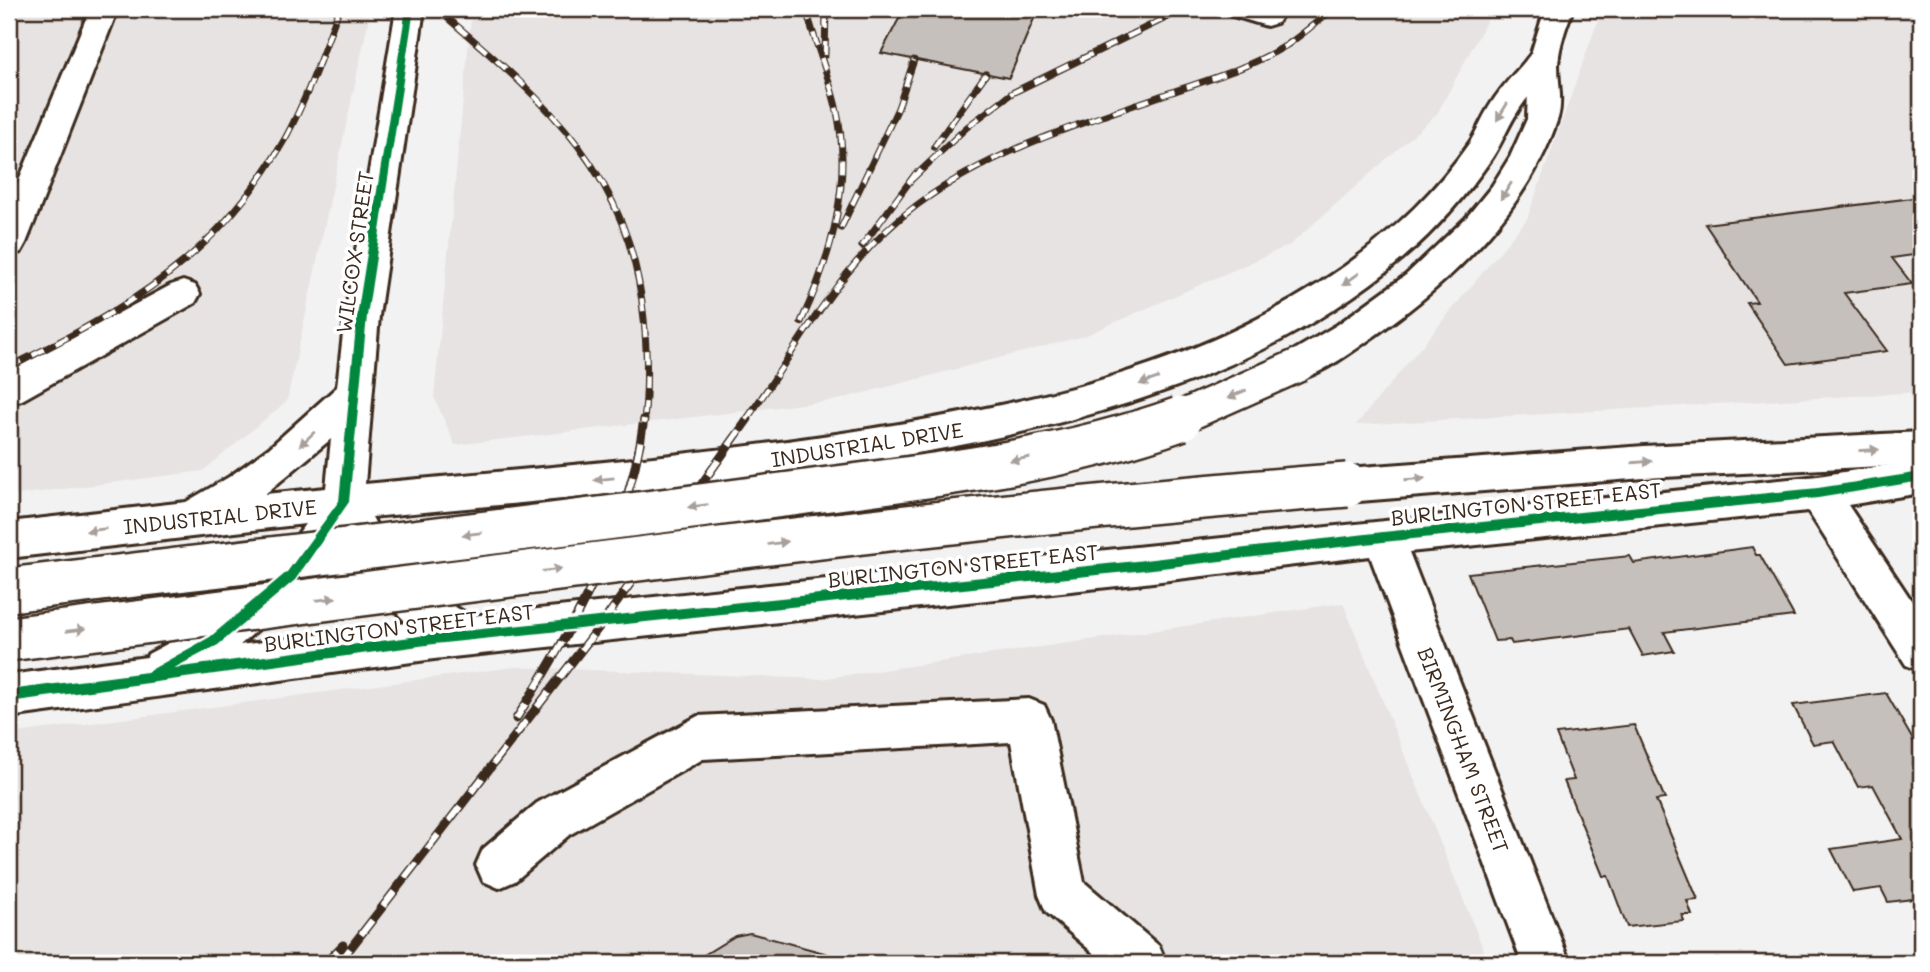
<svg xmlns="http://www.w3.org/2000/svg" width="1930" height="972" font-family="Mali,sans-serif">
<style>
.built{fill:#e6e3e2}
.building{fill:#c6c0bd;stroke:#3b2a1e;stroke-width:2}
.lines{fill:none;stroke-linecap:round;stroke-linejoin:round}
.minor-casing{stroke:#3b2a1e;stroke-width:6}
.major-casing{stroke:#3b2a1e;stroke-width:6}
.minor{fill:#fff;fill-rule:evenodd}
.major{fill:#fff;fill-rule:evenodd}
.rail-far1-casing{stroke:#3b2a1e;stroke-width:7}
.rail-casing{stroke:#3b2a1e;stroke-width:9}
.rail-far1{stroke:#fff;stroke-width:4.5;stroke-dasharray:13;stroke-linecap:butt}
.rail{stroke:#fff;stroke-width:6;stroke-dasharray:18;stroke-linecap:butt}
.major-bridge-far1-casing{stroke:#3b2a1e;stroke-width:37;stroke-linecap:butt}
.major-bridge-casing{stroke:#3b2a1e;stroke-width:48;stroke-linecap:butt}
.major-bridge-far1{stroke:#fff;stroke-width:32}
.major-bridge{stroke:#fff;stroke-width:43}
.cycleway-casing{stroke:#fff;stroke-width:5}
.cycleway{fill:#00873e;fill-rule:evenodd}
.oneway{fill:#a79f9a}
.labels{text-anchor:middle;dominant-baseline:central;stroke-width:7;stroke-linejoin:round;paint-order:stroke}
.street-label{font-size:21px;fill:#3b2a1e;stroke:#fff}
</style>
<rect width="100%" height="100%" fill="#f3f2f2"/>
<filter id="ink" filterUnits="userSpaceOnUse"><feTurbulence type="fractalNoise" baseFrequency=".0143" numOctaves="2"/><feDisplacementMap in="SourceGraphic" scale="14" xChannelSelector="R" yChannelSelector="G"/><feConvolveMatrix kernelMatrix="1 2 1 2 8 2 1 2 1" color-interpolation-filters="sRGB"/></filter>
<g filter="url(#ink)">
<!-- built -->
<g class="built">
<polygon points="9,9 371,9 287,401 203,471 9,496"/>
<polygon points="472,9 1493,9 1437,114 1290,245 1084,336 837,400 455,445 434,397"/>
<polygon points="1602,9 1921,9 1921,392 1356,425 1527,219"/>
<polygon points="1343,603 1489,963 9,963 9,734 514,667 821,679"/>
</g>
<!-- building -->
<g class="building">
<polygon points="904,9 1038,9 1009,78 881,53"/>
<polygon points="1921,197 1921,254 1892,258 1912,284 1844,293 1887,351 1788,364 1747,303 1757,302 1705,224"/>
<polygon points="1752,547 1756,555 1760,555 1794,616 1664,632 1674,651 1643,656 1629,629 1512,644 1510,640 1495,641 1468,573 1630,556 1634,563"/>
<polygon points="1886,693 1921,754 1921,898 1888,902 1881,888 1853,892 1831,849 1902,839 1873,785 1858,787 1834,741 1813,744 1793,705"/>
<polygon points="1634,725 1665,799 1656,800 1698,900 1687,901 1692,915 1682,915 1684,921 1627,927 1608,876 1603,876 1564,781 1574,780 1556,734"/>
<polygon points="750,933 828,954 826,963 691,963 735,936"/>
</g>
<g class="lines">
<!-- minor casing -->
<g class="minor-casing">
<g id="minor">
<polygon points="90,9 118,9 26,243 21,252 9,255 9,204"/>
<path d="M 396,9 L 424,9 L 379,316 L 365,484 C 537,468 710,455 881,427 C 1010,406 1140,379 1257,319 C 1339,277 1417,219 1470,142 C 1477,131 1482,118 1489,107 C 1498,92 1510,78 1522,65 C 1526,61 1530,53 1535,51 C 1542,47 1548,49 1554,51 L 1559,58 C 1547,77 1530,92 1518,111 C 1508,126 1502,143 1492,158 C 1467,194 1437,229 1403,258 C 1246,392 1030,437 832,467 C 679,490 526,502 372,517 L 391,552 L 436,596 L 471,616 L 1818,476 L 1921,460 L 1921,493 L 1848,505 L 1921,615 L 1921,671 L 1906,665 L 1808,511 L 1409,552 L 1570,963 L 1522,963 L 1370,556 L 1136,584 L 434,659 L 9,717 L 9,675 L 147,657 L 148,654 L 199,627 L 277,563 L 305,524 L 9,558 L 9,522 L 186,502 L 229,477 L 269,448 L 337,387 L 345,316 ZM 331,439 L 326,488 L 265,494 ZM 342,537 L 363,578 L 407,623 L 240,645 L 305,589 Z"/>
<polygon points="1226,9 1271,9 1277,11 1281,17 1277,23 1267,26 1230,15"/>
<polygon points="183,281 195,285 200,294 195,303 22,400 9,404 9,372 171,285"/>
<polygon points="1029,699 1044,705 1051,720 1084,882 1159,946 1166,963 1105,963 1046,912 1039,895 1011,742 703,759 569,835 515,881 499,888 483,881 476,865 483,849 537,803 698,716"/>
</g>
</g>
<!-- major casing -->
<g class="major-casing">
<g id="major">
<path d="M 1545,9 L 1573,9 C 1566,27 1559,46 1558,65 C 1558,83 1563,101 1558,118 C 1528,210 1453,280 1377,334 C 1352,352 1328,370 1299,380 L 1286,375 L 1281,365 L 1286,355 L 1337,325 L 1406,275 L 1466,218 L 1492,186 L 1510,157 L 1527,119 L 1529,60 Z"/>
<polygon points="1921,432 1921,464 1644,478 1347,502 1333,497 1328,485 1333,473 1347,468 1644,446"/>
</g>
</g>
<!-- minor -->
<use href="#minor" class="minor"/>
<!-- major -->
<use href="#major" class="major"/>
<!-- rail-far1 casing -->
<g class="rail-far1-casing">
<g id="rail-far1">
<path d="M 437,9 C 544,100 630,170 644,319 C 647,353 648,387 644,420"/>
<polyline points="825,55 826,9"/>
<polyline points="934,147 986,74"/>
<polyline points="912,179 967,127 1012,93 1184,9"/>
<polyline points="841,228 898,108 914,60"/>
<polyline points="862,246 916,173"/>
<path d="M 801,322 C 832,255 853,181 836,107 C 828,74 815,42 806,9"/>
<path d="M 9,367 C 128,309 219,256 286,137 C 308,96 323,52 339,9"/>
<path d="M 746,420 C 801,344 839,263 917,205 C 991,150 1083,123 1169,93 C 1208,80 1251,67 1287,45 C 1303,34 1318,21 1333,9"/>
</g>
</g>
<!-- rail casing -->
<g class="rail-casing">
<g id="rail">
<path d="M 516,719 C 574,628 630,527 644,419"/>
<polyline points="325,963 343,945"/>
<polyline points="339,963 603,622 748,419"/>
</g>
</g>
<!-- rail-far1 -->
<use href="#rail-far1" class="rail-far1"/>
<!-- rail -->
<use href="#rail" class="rail"/>
<!-- major-bridge-far1 casing -->
<g class="major-bridge-far1-casing">
<polyline id="major-bridge-far1" points="1175,420 1299,365"/>
</g>
<!-- major-bridge casing -->
<g class="major-bridge-casing">
<g id="major-bridge">
<path d="M 9,590 C 259,560 510,532 760,498 C 900,479 1046,467 1180,419"/>
<path d="M 9,639 C 454,584 899,519 1347,485"/>
</g>
</g>
<!-- major-bridge-far1 -->
<use href="#major-bridge-far1" class="major-bridge-far1"/>
<!-- major-bridge -->
<use href="#major-bridge" class="major-bridge"/>
<!-- cycleway casing -->
<g class="cycleway-casing">
<polygon id="cycleway" points="406,9 414,9 367,316 349,502 295,580 218,645 174,668 434,634 1136,561 1383,532 1818,488 1921,472 1921,481 1818,498 1383,542 1136,571 434,644 9,702 9,690 147,672 210,637 287,572 339,501 357,316"/>
</g>
<!-- cycleway -->
<use href="#cycleway" class="cycleway"/>
</g>
<!-- one-way arrows -->
<defs><path id="oneway-solid" d="M-6-.8H1V-3.2L6.5 0L1 3.2V.8H-6Z" transform="scale(1.75)"/></defs>
<g class="oneway">
<use href="#oneway-solid" transform="translate(1502 112) rotate(122)"/>
<use href="#oneway-solid" transform="translate(1506 191) rotate(123)"/>
<use href="#oneway-solid" transform="translate(1351 279) rotate(145)"/>
<use href="#oneway-solid" transform="translate(1149 381) rotate(161)"/>
<use href="#oneway-solid" transform="translate(1237 394) rotate(157)"/>
<use href="#oneway-solid" transform="translate(307 439) rotate(137)"/>
<use href="#oneway-solid" transform="translate(1869 450) rotate(-3)"/>
<use href="#oneway-solid" transform="translate(1020 459) rotate(170)"/>
<use href="#oneway-solid" transform="translate(1642 462) rotate(-4)"/>
<use href="#oneway-solid" transform="translate(604 479) rotate(174)"/>
<use href="#oneway-solid" transform="translate(1415 479) rotate(-4)"/>
<use href="#oneway-solid" transform="translate(698 506) rotate(172)"/>
<use href="#oneway-solid" transform="translate(96 530) rotate(173)"/>
<use href="#oneway-solid" transform="translate(472 534) rotate(173)"/>
<use href="#oneway-solid" transform="translate(778 543) rotate(-7)"/>
<use href="#oneway-solid" transform="translate(552 570) rotate(-7)"/>
<use href="#oneway-solid" transform="translate(326 599) rotate(-7)"/>
<use href="#oneway-solid" transform="translate(76 630) rotate(-7)"/>
</g>
</g>
<g class="labels">
<!-- street labels -->
<g class="street-label">
<text transform="translate(354 252) rotate(-82)">WILCOX STREET</text>
<text transform="translate(867 444) rotate(-9)">INDUSTRIAL DRIVE</text>
<text transform="translate(1526 503) rotate(-6)">BURLINGTON STREET EAST</text>
<text transform="translate(220 516) rotate(-6)">INDUSTRIAL DRIVE</text>
<text transform="translate(963 565) rotate(-6)">BURLINGTON STREET EAST</text>
<text transform="translate(399 627) rotate(-7)">BURLINGTON STREET EAST</text>
<text transform="translate(1464 750) rotate(69)">BIRMINGHAM STREET</text>
</g>
</g>
<!-- margin -->
<rect width="1930" height="972" fill="none" stroke="#fff" stroke-width="35"/>
<rect x="18" y="18" width="1895" height="937" fill="none" stroke="#3b2a1e" stroke-width="2.5" filter="url(#ink)"/>
</svg>
